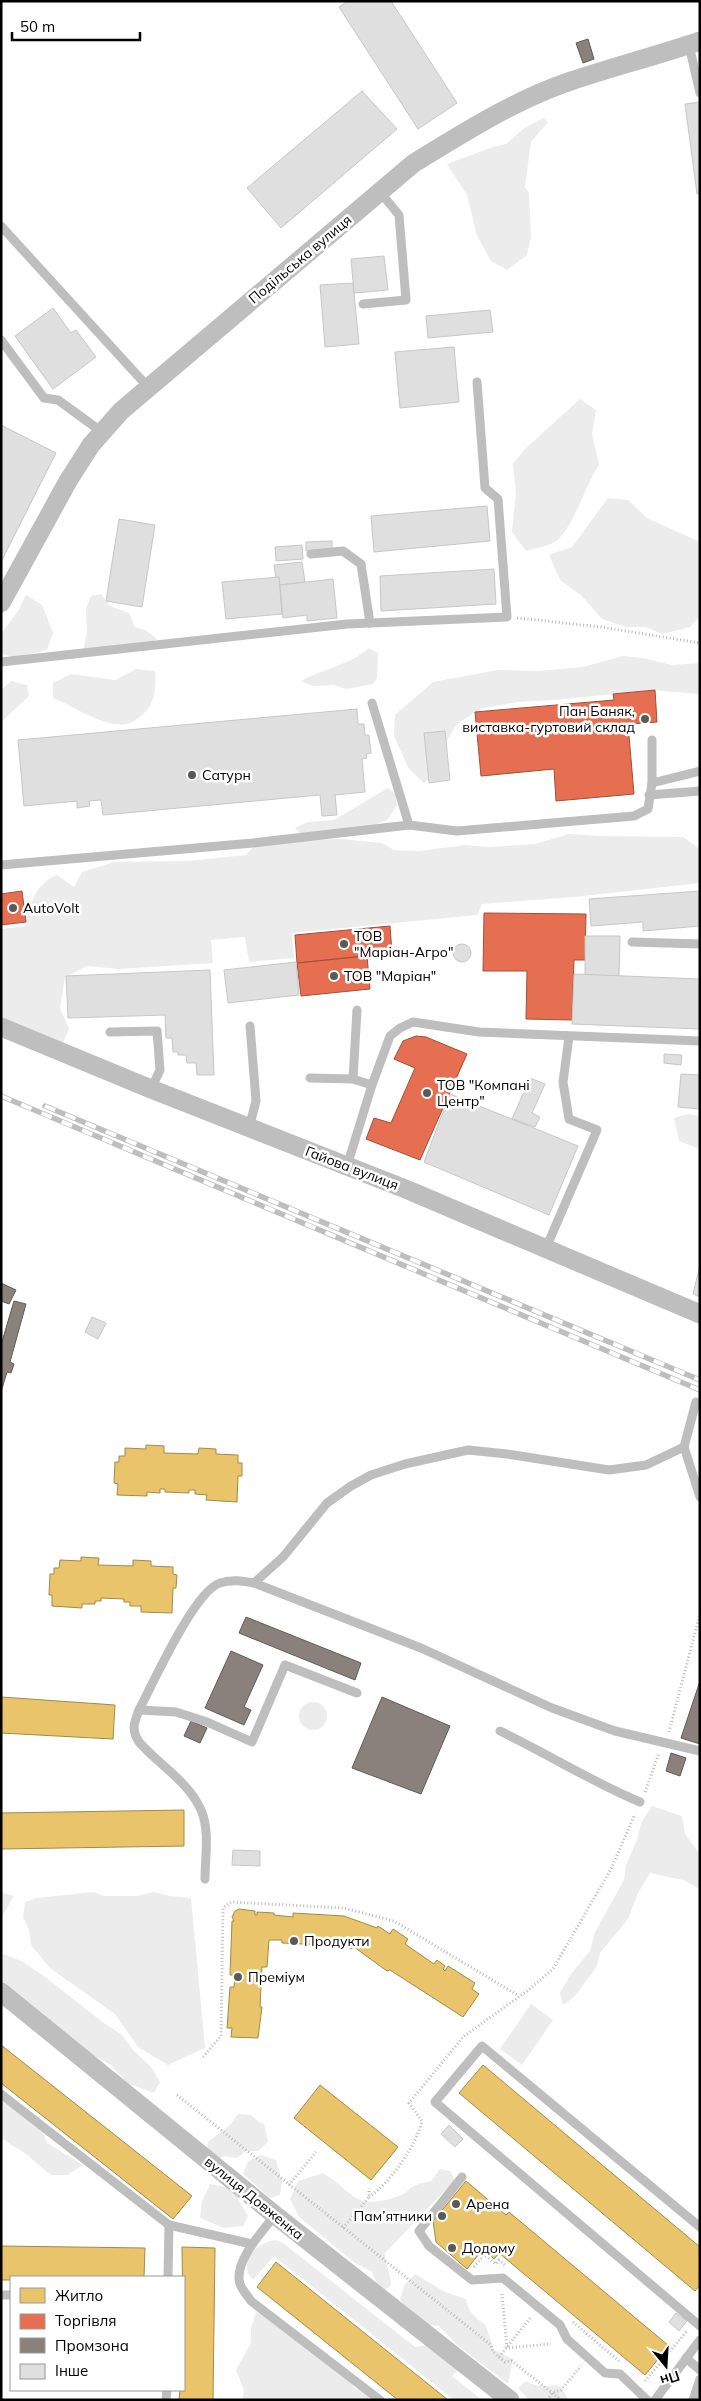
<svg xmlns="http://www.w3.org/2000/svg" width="701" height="2401" font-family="Mulish,sans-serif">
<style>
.green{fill:#ececec}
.homes{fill:#e9c46a;stroke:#a3894a}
.shops{fill:#e76f51;stroke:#a24e39}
.industry{fill:#8a817c;stroke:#615a57}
.building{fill:#dfdfdf;stroke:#c7c7c7}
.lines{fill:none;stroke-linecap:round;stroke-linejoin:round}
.path{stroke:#b9b9b9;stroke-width:3;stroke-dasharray:1 2.5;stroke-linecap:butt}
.service{stroke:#bebebe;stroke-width:9}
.minor{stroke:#bebebe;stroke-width:19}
.rail-casing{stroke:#bebebe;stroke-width:5.5}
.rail{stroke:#fff;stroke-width:4;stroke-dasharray:11;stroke-linecap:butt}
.poi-dot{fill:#595959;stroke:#fff;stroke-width:2}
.labels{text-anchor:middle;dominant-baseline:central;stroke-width:5;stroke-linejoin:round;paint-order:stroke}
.street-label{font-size:14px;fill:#000;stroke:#fff}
.poi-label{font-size:14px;fill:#000;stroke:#fff;text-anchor:start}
</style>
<rect width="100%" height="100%" fill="#fff"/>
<!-- green -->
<g class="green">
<polygon points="543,118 548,122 531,142 525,187 529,193 531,237 527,255 507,270 491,261 477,236 467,195 447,164 490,148 506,144 523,129"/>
<path d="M 580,399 L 596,410 L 592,434 L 599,465 C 585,485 572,533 553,543 C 545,547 535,548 526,551 L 512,532 L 516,494 L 513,464 L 525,449 Z"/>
<polygon points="608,498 628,500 647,518 700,542 700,616 690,627 662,634 646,627 626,627 602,619 582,596 560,580 549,555 572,547"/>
<polygon points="101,594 110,606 129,613 135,627 145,630 157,639 136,648 83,651 87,632 86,609 91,596"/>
<polygon points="26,595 42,605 53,633 47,650 15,658 1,653 1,634 18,611"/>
<path d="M 369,648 L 378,653 L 377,678 L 373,684 L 346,689 L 334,685 L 313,686 L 301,681 C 323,669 350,665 369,648 Z"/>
<polygon points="623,656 643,658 672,665 700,663 700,694 652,690 556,700 517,702 480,709 457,724 441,750 439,772 424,783 409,769 394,736 395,715 433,682 498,670 538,671 583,667"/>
<path d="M 136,669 L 155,671 C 157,685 154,706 143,714 C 139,717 134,722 130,723 C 108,731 74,706 53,698 L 53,683 L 71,674 L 115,680 Z"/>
<polygon points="11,681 27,685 29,696 1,722 1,690"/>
<polygon points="388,788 395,794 397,805 387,820 356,832 306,839 295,828 308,822 334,820"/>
<path d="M 569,834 L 600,836 L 683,837 L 700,849 L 700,883 L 574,897 L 482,904 L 477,915 L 292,933 L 294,958 L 249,962 L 245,937 L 211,940 L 213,963 L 119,969 L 87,966 L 65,977 L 60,1008 L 69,1029 L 61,1048 L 1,1031 L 1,929 L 25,926 C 30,904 35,884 57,875 L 74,887 L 82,872 L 114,862 L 188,861 L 246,855 L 259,841 L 341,839 L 382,843 L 394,850 L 420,851 L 465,845 L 489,847 L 535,844 Z"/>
<polygon points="688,1114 700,1116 700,1149 679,1141 674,1118"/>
<circle cx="313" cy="1716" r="14"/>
<polygon points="652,1806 682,1816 685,1834 700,1854 700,1889 683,1880 650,1873 638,1893 628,1919 600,1953 597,1966 575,1996 563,2005 560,1993 571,1974 590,1951 595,1932 624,1880 626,1865 637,1840 641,1823"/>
<polygon points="1,1892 14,1896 1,1918"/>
<polygon points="93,1892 104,1896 137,1896 154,1892 170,1896 191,1898 205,2048 168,2065 138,2047 115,2014 50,1968 31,1945 29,1930 23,1917 25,1902 37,1898"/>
<polygon points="3,1954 21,1961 44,1976 101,2021 122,2035 133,2050 151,2067 160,2082 154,2093 127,2083 111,2065 86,2051 16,1995 1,1980"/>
<polygon points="531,2004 553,2020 522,2065 500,2049"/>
<polygon points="1,2101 41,2126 47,2143 83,2165 67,2175 51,2175 26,2154 1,2138"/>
<polygon points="238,2114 251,2115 259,2122 264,2124 268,2142 258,2151 246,2151 237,2158 224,2156 213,2161 206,2156 208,2142 231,2124"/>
<polygon points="261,2155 276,2160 282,2181 280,2195 270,2198 243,2174 248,2161"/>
<path d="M 440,2169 L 450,2171 L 455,2180 L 385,2253 C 384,2266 393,2275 390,2287 L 380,2291 L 372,2272 L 355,2263 L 299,2217 L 290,2199 L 298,2181 L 323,2173 C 358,2195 353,2211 399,2196 C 406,2194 410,2187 416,2185 C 420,2183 426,2182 431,2181 Z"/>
<polygon points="210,2184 232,2188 248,2216 243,2226 224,2228 200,2218 202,2201"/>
<path d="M 276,2240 L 283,2243 L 415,2347 L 426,2345 L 458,2370 L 452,2376 L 482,2400 L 454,2400 L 274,2256 L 253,2280 C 236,2264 257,2241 276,2240 Z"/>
<path d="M 415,2274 L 445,2292 L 466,2299 C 468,2311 474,2318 485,2324 L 494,2350 L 513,2359 L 508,2384 L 456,2344 L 439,2326 L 421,2324 L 410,2315 L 400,2299 L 405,2284 Z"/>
<polygon points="256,2312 266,2316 328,2358 356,2389 370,2392 380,2400 243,2400 244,2390 236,2370 251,2343 251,2328"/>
<path d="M 526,2381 C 531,2383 536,2386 542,2386 C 558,2386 560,2381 568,2400 L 529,2400 L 518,2388 Z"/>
</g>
<!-- homes -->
<g class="homes">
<polygon points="146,1445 164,1446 164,1453 198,1454 199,1448 216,1449 216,1454 238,1455 238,1463 242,1463 242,1476 238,1476 237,1502 206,1500 207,1495 195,1494 195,1490 189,1490 189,1493 165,1492 165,1489 160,1489 160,1493 147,1492 147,1496 117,1495 118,1484 114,1483 115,1462 119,1462 119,1456 125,1456 125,1448 146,1449"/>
<polygon points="81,1557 99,1558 98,1565 133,1566 133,1560 151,1561 151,1566 173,1567 173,1574 177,1575 176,1588 173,1588 172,1613 141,1612 141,1606 130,1606 130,1602 124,1602 124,1599 101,1598 101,1601 95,1601 95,1604 82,1604 82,1608 52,1606 52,1595 49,1595 50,1574 54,1574 54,1568 59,1568 60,1560 81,1561"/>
<polygon points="1,1697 115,1705 113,1739 1,1733"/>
<polygon points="184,1810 184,1846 1,1849 1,1813"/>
<polygon points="239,1909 255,1911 255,1915 257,1915 257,1912 274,1913 274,1915 293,1917 293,1913 344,1916 377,1928 378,1926 390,1934 393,1929 408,1939 405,1944 434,1964 437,1960 445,1966 443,1969 445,1971 448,1966 475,1983 472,1989 479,1994 463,2017 390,1970 387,1971 354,1947 351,1949 345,1946 282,1943 282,1940 269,1940 267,1967 262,1967 260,2007 262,2007 258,2038 231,2037 232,2028 227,2028 230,1987 234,1987 235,1975 230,1975 232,1921 234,1921 232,1917 235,1911"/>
<polygon points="1,2045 192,2196 173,2219 1,2083"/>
<polygon points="483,2065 700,2247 700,2285 695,2291 459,2093"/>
<polygon points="320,2085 398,2147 371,2180 294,2118"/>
<polygon points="466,2181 506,2215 509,2212 669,2346 645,2375 499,2253 494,2259 483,2249 467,2269 436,2242 433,2221"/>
<polygon points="1,2246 145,2248 144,2277 11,2277 11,2280 1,2280"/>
<polygon points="182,2247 215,2248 213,2400 179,2400 180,2390 184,2390"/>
<polygon points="276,2262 448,2400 398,2400 257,2287"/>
</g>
<!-- shops -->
<g class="shops">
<polygon points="655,690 657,722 628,724 634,794 556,801 554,769 481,776 475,712 614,700 613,694"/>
<polygon points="22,891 26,922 1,925 1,894"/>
<polygon points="484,913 586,914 585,960 574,960 572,1020 526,1019 527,971 483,971"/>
<polygon points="390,926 392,953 297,963 295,935"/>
<polygon points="367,956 370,989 301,996 297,963"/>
<polygon points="416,1036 426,1037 467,1054 420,1160 366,1139 374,1118 391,1123 415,1068 394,1059 403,1041"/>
</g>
<!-- industry -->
<g class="industry">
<polygon points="588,39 594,59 583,63 576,43"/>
<polygon points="1,1283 16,1290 9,1304 1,1301"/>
<polygon points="14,1301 26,1304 10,1362 14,1364 11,1373 7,1372 1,1392 1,1345"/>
<polygon points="246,1617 361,1663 355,1680 239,1633"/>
<polygon points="231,1651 263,1665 244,1707 251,1710 244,1725 205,1708"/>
<polygon points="700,1681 700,1744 681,1738"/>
<polygon points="382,1697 450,1726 421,1794 352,1768"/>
<polygon points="191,1721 207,1728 200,1743 184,1736"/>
<polygon points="671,1753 686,1758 680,1776 666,1771"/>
</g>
<!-- building -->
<g class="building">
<polygon points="348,1 391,1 457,103 418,129 339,7"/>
<polygon points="362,91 397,129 281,228 247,188"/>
<polygon points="700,102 700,194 697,194 685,104"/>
<polygon points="384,256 388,290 354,293 351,259"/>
<polygon points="353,283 359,344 325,347 320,285"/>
<polygon points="53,308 71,333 76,330 96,357 53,389 15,336"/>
<polygon points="490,310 493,332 428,338 426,316"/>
<polygon points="454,347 459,402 400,408 395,352"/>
<polygon points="1,425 56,453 1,562"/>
<polygon points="487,506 490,541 374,552 371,516"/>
<polygon points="119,519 155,525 142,607 106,601"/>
<polygon points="332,541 332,550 306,551 306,542"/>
<polygon points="302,545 303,559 276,561 275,547"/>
<polygon points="302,562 305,582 280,585 279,577 276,578 274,565"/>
<polygon points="494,569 496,604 381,611 380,576"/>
<polygon points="279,577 282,614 226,619 222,582"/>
<polygon points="333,579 337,618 307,621 307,615 283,618 280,585"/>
<polygon points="357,709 358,724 364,724 365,735 369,735 371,753 366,754 367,758 362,759 365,792 335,795 337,815 322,816 320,795 103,815 101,800 89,801 90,806 77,808 77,801 24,806 18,740"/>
<polygon points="445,731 450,780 429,783 424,733"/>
<polygon points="700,891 700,926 643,931 643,922 591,926 589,899"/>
<polygon points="585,936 620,936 619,976 585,975"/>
<circle cx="462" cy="953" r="9"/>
<polygon points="296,962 299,995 228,1003 224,970"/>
<polygon points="210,970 214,1075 197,1075 196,1063 187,1063 186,1055 178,1055 178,1052 173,1052 172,1038 166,1038 165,1015 68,1018 66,976"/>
<polygon points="574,974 700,979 700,1029 572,1024"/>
<polygon points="664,1054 682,1055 681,1065 664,1063"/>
<polygon points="681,1074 700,1075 700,1109 678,1107"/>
<polygon points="530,1078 545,1084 532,1113 540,1117 535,1127 512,1119"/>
<polygon points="450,1094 578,1146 549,1215 424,1162"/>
<polygon points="699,1269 700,1269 700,1297 693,1294"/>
<polygon points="92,1317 106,1323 98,1339 85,1332"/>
<polygon points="233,1850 260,1851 260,1866 232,1865"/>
<polygon points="449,2125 463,2139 455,2147 441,2134"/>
<polygon points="676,2313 687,2321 679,2331 669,2322"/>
</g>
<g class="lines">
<!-- path -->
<g class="path">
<polyline points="517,618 601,627 700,643"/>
<polyline points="669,1732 700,1614"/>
<polyline points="645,1792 659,1753"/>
<polyline points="203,2057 221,2036 223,1908 231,1902 344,1908 394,1921 519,1996"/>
<polyline points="177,2095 491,2345 493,2352 505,2362 512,2361 561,2400"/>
<polyline points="289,2185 316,2152"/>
<path d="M 369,2197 C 390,2183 416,2146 422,2121 L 409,2103 L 463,2037 L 527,1991 L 553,1969 L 611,1869 L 635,1814"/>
<polyline points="343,2228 369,2197 369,2188"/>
<polyline points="474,2267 484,2255 496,2264 499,2260 505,2265"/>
<polyline points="502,2294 507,2348 551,2344"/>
<polyline points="573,2322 620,2362"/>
<polyline points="499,2357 531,2317"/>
<polyline points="645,2381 687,2331"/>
<polyline points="547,2400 552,2393 561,2390 581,2366"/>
</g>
<!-- service -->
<g class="service">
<polyline points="689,45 700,93"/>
<polyline points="1,226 148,387"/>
<polyline points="363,304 406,300 399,215 380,192"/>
<polyline points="1,340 44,398 58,400 102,432"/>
<polyline points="311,554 343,551 361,564 370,623"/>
<polyline points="1,662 347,624 507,617 498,499 485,488 477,382"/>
<polyline points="372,703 409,825"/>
<polyline points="652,783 700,771"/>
<polyline points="649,795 700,791"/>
<polyline points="1,865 253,843 409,825 457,831 634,816 648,809 652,783 652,740"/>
<polyline points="632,942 700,944"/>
<polyline points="110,1032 157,1031 160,1070 151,1089"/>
<polyline points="310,1078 353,1079 372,1085"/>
<polyline points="353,1079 357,1010"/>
<polyline points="249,1128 256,1101 250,1026"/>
<polyline points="347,1166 372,1085 390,1036 400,1028 413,1022 479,1032 700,1041"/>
<polyline points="546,1248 597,1130 569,1119 563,1082 569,1037"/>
<polyline points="696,1402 684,1447 700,1497"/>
<polyline points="254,1583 283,1557 327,1503 351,1486 371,1475 405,1464 468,1450 507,1454 609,1470 646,1465 684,1447"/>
<polyline points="139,1710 176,1712 207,1722 252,1742 285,1665 357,1693"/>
<path d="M 500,1731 C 548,1754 592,1782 640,1802"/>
<path d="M 205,1879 C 205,1858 210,1830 201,1810 C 189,1782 158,1764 139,1742 C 131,1730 134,1723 139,1710 C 152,1685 195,1590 220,1583 C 231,1579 243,1581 254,1583 L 421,1648 L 552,1708 L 615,1731 L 700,1751"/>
<polyline points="1,2094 169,2225"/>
<polyline points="462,2177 419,2231 429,2246 472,2280 503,2278 560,2325 567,2339 605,2373 620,2374 647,2400"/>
<path d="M 275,2215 C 263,2231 233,2262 240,2284 C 242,2290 248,2296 251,2301 L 380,2400"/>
<polyline points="700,2227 482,2046 435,2102 700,2326"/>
<polyline points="168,2277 169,2225 252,2244"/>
<polyline points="1,2295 11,2295"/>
<polyline points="686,2358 700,2370"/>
<polyline points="166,2400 167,2390"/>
<polyline points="655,2400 700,2340"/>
<polyline points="693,2400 700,2379"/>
</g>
<!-- minor -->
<g class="minor">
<path d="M 1,603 L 68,481 L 91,445 L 121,411 L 414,163 C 463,133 513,101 568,82 C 612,67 656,56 700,41"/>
<polyline points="1,1027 151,1089 408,1190 700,1314"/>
<polyline points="1,1992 275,2215 510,2400"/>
</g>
<!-- rail casing -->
<g class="rail-casing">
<g id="rail">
<polyline points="1,1096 700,1390"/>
<polyline points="45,1106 700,1380"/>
</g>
</g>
<!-- rail -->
<use href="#rail" class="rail"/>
</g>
<!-- markers -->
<g class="poi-dot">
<circle cx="645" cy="719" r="5"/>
<circle cx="192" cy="775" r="5"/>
<circle cx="13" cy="908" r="5"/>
<circle cx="344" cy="944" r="5"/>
<circle cx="334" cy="976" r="5"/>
<circle cx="427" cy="1093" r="5"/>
<circle cx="294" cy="1941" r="5"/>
<circle cx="238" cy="1977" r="5"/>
<circle cx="456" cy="2204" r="5"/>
<circle cx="442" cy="2216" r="5"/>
<circle cx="452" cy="2248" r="5"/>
</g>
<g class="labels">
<!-- street labels -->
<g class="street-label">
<text transform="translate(300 259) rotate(-40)">Подільська вулиця</text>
<text transform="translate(352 1168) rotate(21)">Гайова вулиця</text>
<text transform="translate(254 2198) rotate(39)">вулиця Довженка</text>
</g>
<!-- poi labels -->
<g class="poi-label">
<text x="635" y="711" text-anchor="end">Пан Баняк,<tspan x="635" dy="16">виставка-гуртовий склад</tspan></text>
<text x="202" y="775">Сатурн</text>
<text x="23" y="908">AutoVolt</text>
<text x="354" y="936">ТОВ<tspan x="354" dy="16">"Маріан-Агро"</tspan></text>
<text x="344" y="976">ТОВ "Маріан"</text>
<text x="437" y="1085">ТОВ "Компані<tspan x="437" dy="16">Центр"</tspan></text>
<text x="304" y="1941">Продукти</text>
<text x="248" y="1977">Преміум</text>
<text x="466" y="2204">Арена</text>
<text x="432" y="2216" text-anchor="end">Пам’ятники</text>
<text x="462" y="2248">Додому</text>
</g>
</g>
<!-- border -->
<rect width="701" height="2401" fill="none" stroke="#000000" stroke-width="5"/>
<!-- legend -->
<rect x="10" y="2276" width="175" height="115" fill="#ffffff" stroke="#999999"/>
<rect x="20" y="2288" width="25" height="15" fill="#e9c46a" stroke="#999999"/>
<text x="55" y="2301" font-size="15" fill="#000000">Житло</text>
<rect x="20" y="2314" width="25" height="15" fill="#e76f51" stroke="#999999"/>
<text x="55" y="2326" font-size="15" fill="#000000">Торгівля</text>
<rect x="20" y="2338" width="25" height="15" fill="#8a817c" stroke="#999999"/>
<text x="55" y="2351" font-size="15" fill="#000000">Промзона</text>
<rect x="20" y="2364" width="25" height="15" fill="#dfdfdf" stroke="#999999"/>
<text x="55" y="2376" font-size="15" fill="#000000">Інше</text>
<!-- north arrow -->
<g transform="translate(666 2366) rotate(162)" stroke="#ffffff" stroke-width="4" paint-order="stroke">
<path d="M0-4L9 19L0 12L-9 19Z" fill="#000000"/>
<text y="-8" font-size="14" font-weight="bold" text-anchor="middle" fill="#000000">Пн</text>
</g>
<!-- scale -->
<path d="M12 32v8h128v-8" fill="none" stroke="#000000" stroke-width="2.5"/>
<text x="20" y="32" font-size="15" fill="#000000" stroke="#ffffff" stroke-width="4" paint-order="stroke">50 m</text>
</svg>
